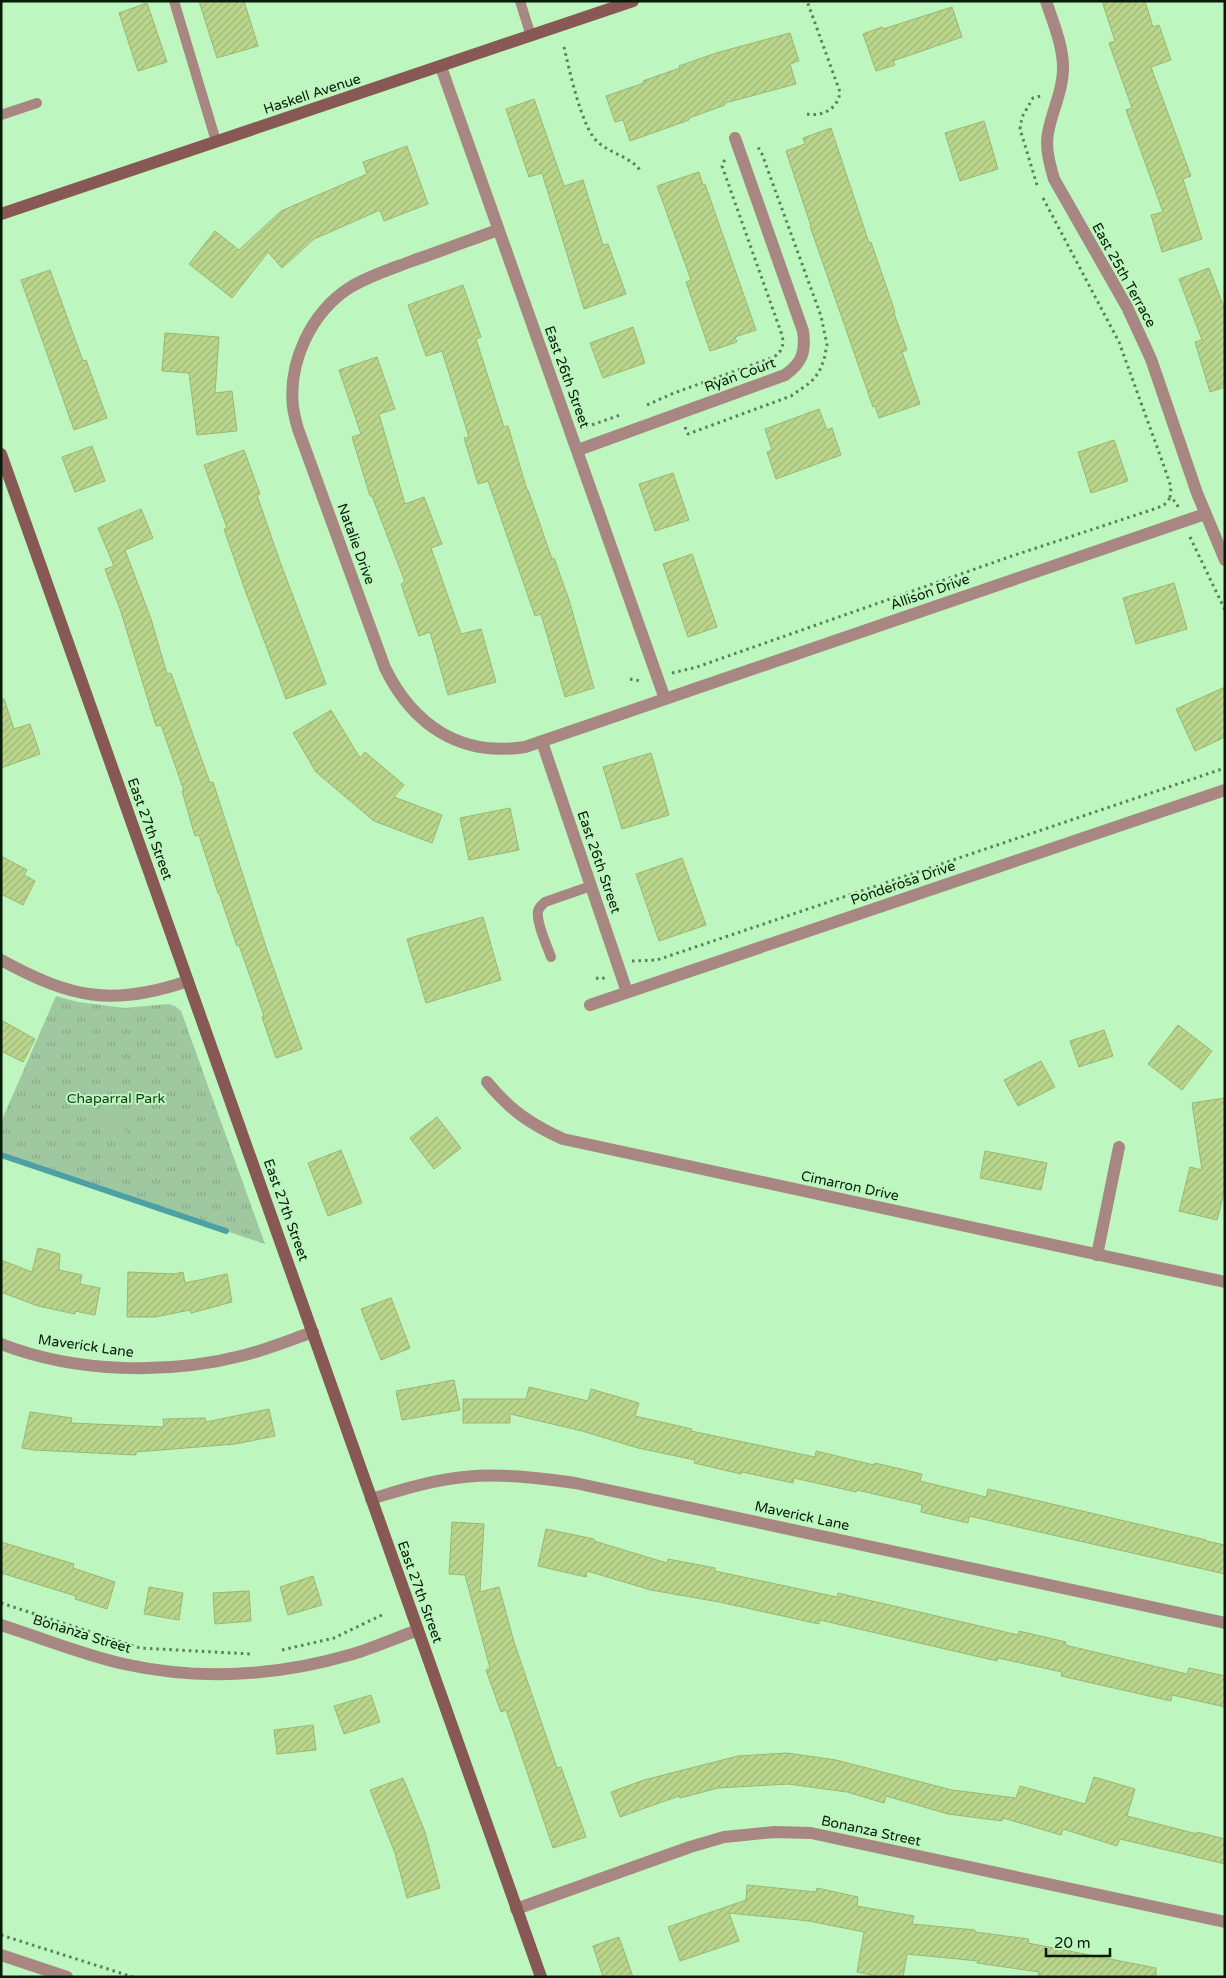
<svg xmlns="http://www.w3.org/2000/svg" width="1226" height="1978" font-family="'Varela Round',sans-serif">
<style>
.park{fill:url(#park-tufts)}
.pitch{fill:#9fc7a0}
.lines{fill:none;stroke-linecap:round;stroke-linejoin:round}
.stream{stroke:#4da1a4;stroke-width:6}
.building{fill:url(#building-hatch);stroke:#9db673}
.path{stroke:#5b805c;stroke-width:3;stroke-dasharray:2.5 4;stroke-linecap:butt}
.lane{stroke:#a88682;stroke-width:10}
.street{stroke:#a88682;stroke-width:12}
.secondary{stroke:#885854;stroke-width:12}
.labels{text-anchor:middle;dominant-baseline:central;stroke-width:4;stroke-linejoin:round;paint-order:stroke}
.street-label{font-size:14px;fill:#061b08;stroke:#bdf6be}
.park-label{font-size:14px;fill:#113c16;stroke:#bdf6be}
</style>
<defs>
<pattern id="park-tufts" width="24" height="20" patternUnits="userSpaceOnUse" patternTransform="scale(1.25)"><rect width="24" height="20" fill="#9fc7a0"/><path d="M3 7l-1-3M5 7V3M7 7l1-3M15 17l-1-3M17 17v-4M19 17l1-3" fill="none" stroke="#87aa88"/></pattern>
<pattern id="building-hatch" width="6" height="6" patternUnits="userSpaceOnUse" patternTransform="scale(1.25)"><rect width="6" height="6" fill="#bad68c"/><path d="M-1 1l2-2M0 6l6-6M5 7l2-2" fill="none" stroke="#9eb777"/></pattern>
</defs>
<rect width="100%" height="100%" fill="#bdf6be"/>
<!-- park -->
<polygon class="park" points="56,996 78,1002 125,1008 168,1004 175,1006 181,1011 265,1244 1,1155 1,1122"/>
<!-- pitch -->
<polygon class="pitch" points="119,1111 127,1134 104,1142 96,1119"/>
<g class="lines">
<!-- stream -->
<polyline class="stream" points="1,1155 226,1231"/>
</g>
<!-- building -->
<g class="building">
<polygon points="199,1 244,1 258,46 217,58"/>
<polygon points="1102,1 1145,1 1153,27 1159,25 1171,60 1151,67 1191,176 1183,179 1202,239 1162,252 1151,215 1163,212 1126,110 1132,108 1109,43 1115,41"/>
<polygon points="147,3 167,62 138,71 119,13"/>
<polygon points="952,7 962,37 893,61 895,65 876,71 863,34 882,27 883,29"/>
<polygon points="790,33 799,61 790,64 796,84 725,103 725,105 689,118 689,120 630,141 623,120 615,122 606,96 644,83 643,81 680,68 679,66 716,53"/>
<polygon points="534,99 564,186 583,180 603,245 608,244 626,294 584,309 542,173 529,177 506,109"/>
<polygon points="984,121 998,169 960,181 945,133"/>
<polygon points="831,128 869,243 871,242 895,312 894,313 907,350 902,352 920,404 879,418 875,406 873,407 810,226 811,226 786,151 805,144 803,138"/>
<polygon points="407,146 428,204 384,221 380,210 314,239 282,268 268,252 232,298 189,264 215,231 239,250 281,211 367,174 363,162"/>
<polygon points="699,172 703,185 705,184 756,330 735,337 737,342 710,351 686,282 691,280 657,186"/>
<polygon points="1209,268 1225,310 1225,387 1210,392 1195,342 1202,340 1179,279"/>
<polygon points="50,270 83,361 86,360 107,418 74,430 21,280"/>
<polygon points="463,285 481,337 476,339 504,427 508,426 527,490 528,490 552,559 554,558 569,600 594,688 565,697 541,614 535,616 488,481 478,484 464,438 469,437 442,351 426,356 408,305"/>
<polygon points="633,327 645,363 603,378 590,343"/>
<polygon points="165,333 219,337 215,393 232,391 237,431 197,435 189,373 162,371"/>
<polygon points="377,357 395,409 379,414 405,504 424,497 442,544 431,548 461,634 481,629 496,682 448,695 430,632 419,636 401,584 405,582 372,496 370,496 352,437 361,434 339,370"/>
<polygon points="819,409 827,430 832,428 841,455 776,479 767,452 772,450 765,429"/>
<polygon points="1114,440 1128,481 1091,493 1078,452"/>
<polygon points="92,446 105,481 75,492 62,457"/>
<polygon points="244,450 260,494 257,495 279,559 326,684 286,699 245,590 224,529 227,528 204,465"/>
<polygon points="673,473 689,520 655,531 639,484"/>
<polygon points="141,509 153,538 125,550 151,619 167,674 171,673 210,783 213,782 266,947 302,1049 276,1058 262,1017 264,1016 239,945 237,946 219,893 218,893 199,835 195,836 182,791 184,791 161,725 156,726 121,612 105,569 114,566 98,528"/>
<polygon points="692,554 717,627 688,637 663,564"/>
<polygon points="1174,583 1187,629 1136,644 1123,598"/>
<polygon points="1225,687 1225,737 1195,751 1176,709"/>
<polygon points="4,699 14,729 30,724 40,754 1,768 1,700"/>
<polygon points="331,710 360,758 365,752 404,785 394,797 442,815 432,843 374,821 316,772 293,733"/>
<polygon points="651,753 669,815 622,829 603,767"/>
<polygon points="510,808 519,850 469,860 460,818"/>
<polygon points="1,856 27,870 24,875 35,881 23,905 1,894"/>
<polygon points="682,858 706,925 659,941 636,874"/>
<polygon points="483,917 501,980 426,1003 407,939"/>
<polygon points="1,1020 35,1039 23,1062 1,1051"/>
<polygon points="1178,1025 1212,1051 1182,1090 1148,1064"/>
<polygon points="1104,1030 1113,1056 1079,1067 1070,1041"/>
<polygon points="1041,1061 1055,1087 1018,1106 1004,1080"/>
<polygon points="1225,1098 1225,1189 1217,1220 1179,1211 1190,1167 1202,1170 1192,1103"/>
<polygon points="437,1117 461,1148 434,1169 410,1138"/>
<polygon points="341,1150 362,1203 328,1216 308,1163"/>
<polygon points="985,1151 1047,1163 1041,1190 980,1178"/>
<polygon points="38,1248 60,1254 59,1270 82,1275 80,1284 100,1288 95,1315 75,1311 75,1314 38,1306 1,1292 1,1260 32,1272"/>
<polygon points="128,1272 174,1274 183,1272 185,1283 227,1274 232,1302 191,1313 190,1310 155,1317 127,1317"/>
<polygon points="391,1298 410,1348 381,1360 361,1309"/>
<polygon points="454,1380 460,1410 402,1420 396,1391"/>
<polygon points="529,1387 588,1401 591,1389 639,1403 635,1416 692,1429 691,1431 815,1457 816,1451 874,1465 875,1463 922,1474 920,1481 986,1497 988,1489 1206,1540 1206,1541 1225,1545 1225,1574 969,1516 968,1523 921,1512 922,1505 857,1490 856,1492 794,1478 793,1483 742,1472 741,1474 694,1463 695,1460 638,1448 582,1431 510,1414 510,1423 463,1423 463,1399 526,1399"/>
<polygon points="269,1409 275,1436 235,1444 136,1452 136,1455 34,1450 22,1448 30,1412 72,1418 71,1423 164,1427 163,1419 205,1418 206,1422"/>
<polygon points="452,1522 484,1524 480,1592 499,1587 514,1642 557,1768 561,1767 586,1837 553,1848 506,1710 501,1712 486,1670 490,1668 465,1575 449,1574"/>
<polygon points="546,1529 594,1539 594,1541 667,1563 668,1559 715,1568 715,1571 837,1597 838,1593 1018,1635 1019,1631 1066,1642 1065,1645 1187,1674 1189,1668 1225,1676 1225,1707 1172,1695 1171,1701 1061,1676 1062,1672 998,1658 997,1661 820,1620 819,1624 719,1602 651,1590 587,1571 586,1577 538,1566"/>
<polygon points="1,1542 74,1564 73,1568 115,1582 107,1609 75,1599 76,1596 1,1573"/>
<polygon points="313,1576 322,1605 288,1615 280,1587"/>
<polygon points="149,1587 183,1593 179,1620 144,1614"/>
<polygon points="249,1591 251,1621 215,1624 213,1593"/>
<polygon points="371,1695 380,1722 344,1734 334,1706"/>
<polygon points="313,1725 316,1750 277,1754 274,1730"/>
<polygon points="787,1753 836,1760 952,1790 1016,1798 1020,1786 1085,1804 1094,1777 1135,1789 1127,1816 1197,1834 1197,1832 1225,1839 1225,1864 1120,1839 1117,1846 1063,1829 1061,1835 1003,1818 1002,1821 948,1814 886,1796 884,1803 847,1792 788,1784 718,1788 680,1798 679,1796 620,1817 611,1792 644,1780 738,1756"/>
<polygon points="403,1778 425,1832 440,1888 407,1898 395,1853 370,1790"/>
<polygon points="747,1885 816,1892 817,1888 858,1897 857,1906 914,1916 912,1924 975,1930 975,1932 1029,1939 1028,1943 1156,1968 1156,1977 1038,1977 1039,1972 977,1963 978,1961 907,1954 903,1977 881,1977 857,1972 864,1932 809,1921 729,1913 739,1941 680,1961 668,1927 746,1900"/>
<polygon points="619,1937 633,1977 603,1977 593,1946"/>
</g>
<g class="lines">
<!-- path -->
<g class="path">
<path d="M 564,47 C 569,68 582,131 599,143 C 612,154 630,157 640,170"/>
<path d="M 807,114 C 822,117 838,109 840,92 L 807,1"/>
<polyline points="1037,185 1020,129 1022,117 1033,98 1041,96"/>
<polyline points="1043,198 1119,342 1165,469 1171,487 1170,498 1176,502 1178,507"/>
<path d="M 647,405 L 674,393 L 774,357 C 783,351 784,344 782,335 L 722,166 L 725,159"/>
<polyline points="586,427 620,415"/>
<polyline points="685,427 688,434 791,396 811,382 819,372 824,360 827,345 821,316 762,154 758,147"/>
<polyline points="1190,537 1225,610"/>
<polyline points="672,673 697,667 1009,557 1157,508 1164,505 1170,498"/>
<polyline points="630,679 641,681"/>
<polyline points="632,961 657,960 1225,768"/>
<polyline points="596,978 602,979 605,977"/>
<polyline points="1,1603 140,1648 251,1654"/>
<polyline points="282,1650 334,1638 384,1614"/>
<polyline points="1,1935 133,1977"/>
</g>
<!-- lane -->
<g class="lane">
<polyline points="174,1 216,141"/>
<polyline points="520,1 531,36"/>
<polyline points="1,115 37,103"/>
<path d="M 551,957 C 547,946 536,922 538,911 C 539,907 542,905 545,902 L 591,886"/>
</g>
<!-- street -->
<g class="street">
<path d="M 1046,1 C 1053,22 1062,43 1063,65 C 1064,89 1052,110 1048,133 C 1045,148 1050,165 1054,179 L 1127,307 L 1151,359 L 1197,493 L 1225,560"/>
<polyline points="441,67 665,699"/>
<path d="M 498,230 C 470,240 441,251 412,261 C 391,269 368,276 349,288 C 311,313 288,362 293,407 C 294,414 296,422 298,429 L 385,668 C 413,725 460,757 525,747 L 1205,514"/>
<path d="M 578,450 L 785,375 C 802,363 806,352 803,331 L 735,138"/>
<polyline points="542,742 627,992"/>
<path d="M 1,960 C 71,998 112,1007 188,981"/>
<polyline points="590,1005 1225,790"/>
<path d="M 487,1082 C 510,1110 530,1124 563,1139 L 1225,1282"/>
<polyline points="1097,1255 1119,1147"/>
<path d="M 1,1344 C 76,1373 168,1375 245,1355 C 268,1349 290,1340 313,1332"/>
<path d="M 371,1499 C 401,1490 432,1480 464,1477 C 502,1473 538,1478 575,1483 L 1225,1623"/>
<path d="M 1,1625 C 42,1638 83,1655 124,1664 C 201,1681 278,1676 353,1654 C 375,1647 396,1638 418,1630"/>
<polyline points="516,1909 690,1847 724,1837 775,1832 811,1833 1225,1922"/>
<polyline points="1,1955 67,1977"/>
</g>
<!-- secondary -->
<g class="secondary">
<polyline points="1,214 633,1"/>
<polyline points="1,454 541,1977"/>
</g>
</g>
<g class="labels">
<!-- street labels -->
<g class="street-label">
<text transform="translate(312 94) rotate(-18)">Haskell Avenue</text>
<text transform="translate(1124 275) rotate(61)">East 25th Terrace</text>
<text transform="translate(740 375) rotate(-20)">Ryan Court</text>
<text transform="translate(567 377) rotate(70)">East 26th Street</text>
<text transform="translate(356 544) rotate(70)">Natalie Drive</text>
<text transform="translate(930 592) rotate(-19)">Allison Drive</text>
<text transform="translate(150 829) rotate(70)">East 27th Street</text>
<text transform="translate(599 862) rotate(71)">East 26th Street</text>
<text transform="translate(903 883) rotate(-19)">Ponderosa Drive</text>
<text transform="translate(850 1186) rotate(12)">Cimarron Drive</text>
<text transform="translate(286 1210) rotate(70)">East 27th Street</text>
<text transform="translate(86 1346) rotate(8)">Maverick Lane</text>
<text transform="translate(802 1516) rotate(12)">Maverick Lane</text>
<text transform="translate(420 1592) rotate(70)">East 27th Street</text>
<text transform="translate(82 1634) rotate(17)">Bonanza Street</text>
<text transform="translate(871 1831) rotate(12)">Bonanza Street</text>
</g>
<!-- park labels -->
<g class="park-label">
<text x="116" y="1098">Chaparral Park</text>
</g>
</g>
<!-- border -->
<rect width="1226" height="1978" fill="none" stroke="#061b08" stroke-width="5"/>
<!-- scale -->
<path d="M1046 1948v8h64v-8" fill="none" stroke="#061b08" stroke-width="2.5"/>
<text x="1054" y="1948" font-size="15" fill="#061b08" stroke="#bdf6be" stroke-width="4" paint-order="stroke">20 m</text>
</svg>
